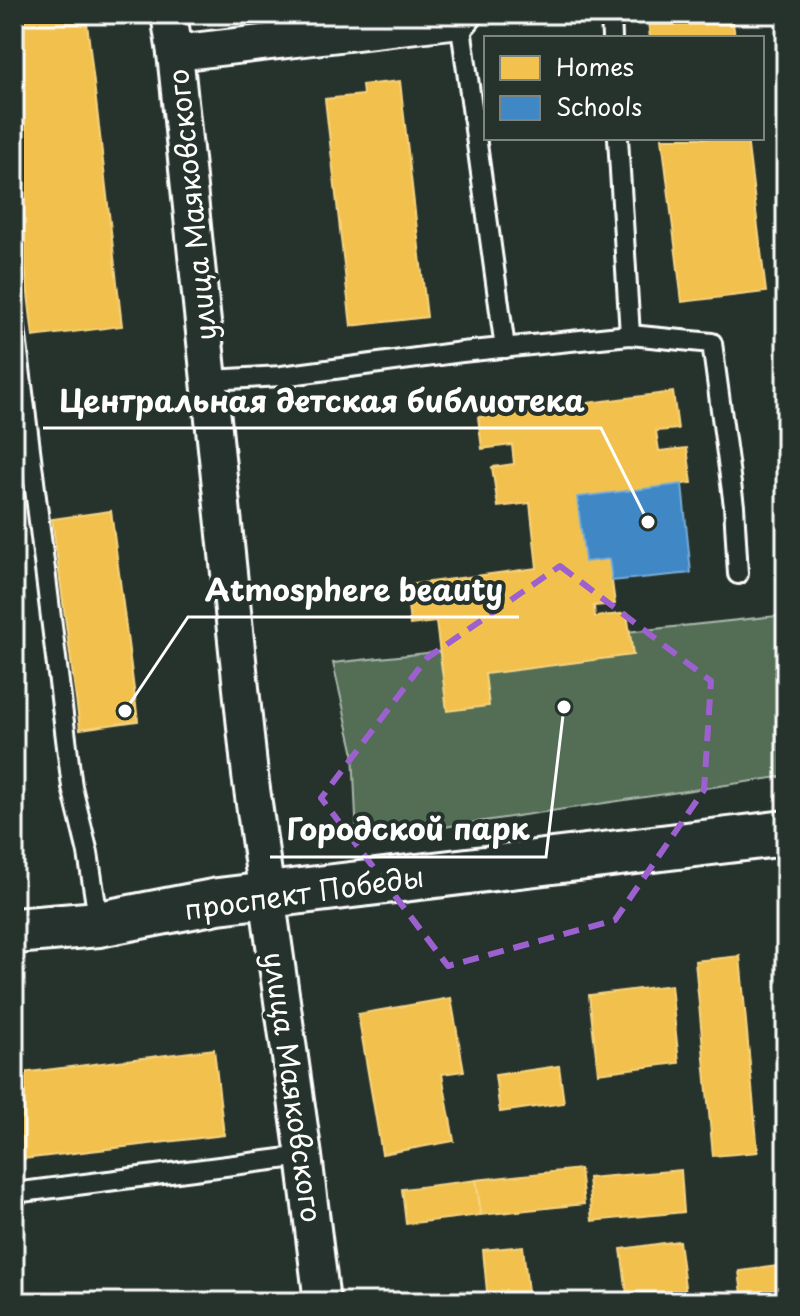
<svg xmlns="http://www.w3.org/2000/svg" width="800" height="1316" font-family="'Playpen Sans',sans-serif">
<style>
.green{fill:#536e55;stroke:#a9b6aa;stroke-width:2}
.homes{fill:#f2c14e;stroke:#f6d483;stroke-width:2}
.schools{fill:#3f88c5;stroke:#79acd6;stroke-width:2}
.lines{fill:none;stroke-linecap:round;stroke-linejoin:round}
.lane-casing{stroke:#fff;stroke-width:24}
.street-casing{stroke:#fff;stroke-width:40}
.secondary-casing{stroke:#fff;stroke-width:50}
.lane{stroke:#26332d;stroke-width:18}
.street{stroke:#26332d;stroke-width:34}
.secondary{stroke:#26332d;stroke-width:44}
.marked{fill:none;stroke:#9c61cf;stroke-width:6;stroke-dasharray:16 10;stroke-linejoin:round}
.labels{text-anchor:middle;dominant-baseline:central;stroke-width:8;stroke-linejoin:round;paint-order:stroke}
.street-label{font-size:28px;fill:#fff;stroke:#26332d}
.leader{fill:none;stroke:#fff;stroke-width:3}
.callout-dot{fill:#fff;stroke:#26332d;stroke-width:3}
.callout-label{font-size:30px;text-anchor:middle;font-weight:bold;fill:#fff;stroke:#26332d;stroke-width:8;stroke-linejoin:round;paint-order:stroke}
</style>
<rect width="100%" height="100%" fill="#26332d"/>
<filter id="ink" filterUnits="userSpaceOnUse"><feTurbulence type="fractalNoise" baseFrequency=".0125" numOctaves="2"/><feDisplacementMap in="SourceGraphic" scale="16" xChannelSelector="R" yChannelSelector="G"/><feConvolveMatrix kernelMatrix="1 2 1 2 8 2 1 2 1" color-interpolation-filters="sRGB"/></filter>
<g filter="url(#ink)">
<!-- green -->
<polygon class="green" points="786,615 786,776 357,840 353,750 333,663"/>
<!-- homes -->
<g class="homes">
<polygon points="14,14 86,14 122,326 33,337 14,173"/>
<polygon points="647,14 732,14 735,38 650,38"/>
<polygon points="400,81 427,317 351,326 325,99 363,95 362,85"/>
<polygon points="662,138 747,138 766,292 682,302"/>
<polygon points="673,392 678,429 656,431 659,451 687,448 692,483 577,497 585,562 609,559 615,604 594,606 595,617 627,613 633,655 485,674 489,706 447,711 436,622 410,625 406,585 537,568 530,503 498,507 492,467 514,464 512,445 482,449 478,417"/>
<polygon points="111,511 138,721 80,729 52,519"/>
<polygon points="740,956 758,1152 713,1156 695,961"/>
<polygon points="671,985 679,1063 598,1073 589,995"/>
<polygon points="451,998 464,1071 442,1074 454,1141 382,1154 358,1014"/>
<polygon points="214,1049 224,1135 14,1160 14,1074"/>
<polygon points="559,1066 564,1103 500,1112 495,1075"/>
<polygon points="580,1169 584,1204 481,1215 476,1180"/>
<polygon points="681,1170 684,1212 592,1221 588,1178"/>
<polygon points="476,1180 481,1215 406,1224 402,1189"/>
<polygon points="679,1241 687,1302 628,1302 621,1249"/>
<polygon points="523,1246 529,1302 488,1302 483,1250"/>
<polygon points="786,1265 786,1302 743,1302 739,1271"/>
<polygon points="464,1291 465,1302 403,1302 402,1298"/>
</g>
<!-- schools -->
<polygon class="schools" points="682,484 691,573 612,581 609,559 585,562 577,497"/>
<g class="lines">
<!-- lane casing -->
<g class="lane-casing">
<g id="lane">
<polyline points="611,14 612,38"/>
<polyline points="460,20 505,348"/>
<polyline points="618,138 630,335"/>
<polyline points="14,320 72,787 88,853 99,924"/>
<polyline points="210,380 282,376 462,352 630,335 712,343 734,506 738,574"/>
<polyline points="14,1193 304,1156"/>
</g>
</g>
<!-- street casing -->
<g class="street-casing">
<g id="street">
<polyline points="169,14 175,53 250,775 304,1156 322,1302"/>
<polyline points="175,53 460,20 465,14"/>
</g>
</g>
<!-- secondary casing -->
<g class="secondary-casing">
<polyline id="secondary" points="14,931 99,924 218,901 786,833"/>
</g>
<!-- lane -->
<use href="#lane" class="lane"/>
<!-- street -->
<use href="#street" class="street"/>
<!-- secondary -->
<use href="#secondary" class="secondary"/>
</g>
</g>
<!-- marked area -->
<path class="marked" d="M 560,566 L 711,681 L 704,790 L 615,920 L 448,966 L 321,798 L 427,658 Z"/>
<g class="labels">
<!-- street labels -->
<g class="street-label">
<text transform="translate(191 205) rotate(-96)">улица Маяковского</text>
<text transform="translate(304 892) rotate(-8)">проспект Победы</text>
<text transform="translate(294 1087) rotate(82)">улица Маяковского</text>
</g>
</g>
<!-- callouts -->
<path class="leader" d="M648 522L601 428H43M125 711L188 617H519M564 707L546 857H270"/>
<g class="callout-dot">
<circle cx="648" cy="522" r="8"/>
<circle cx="125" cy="711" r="8"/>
<circle cx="564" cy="707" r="8"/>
</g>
<g class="callout-label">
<text x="322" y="412">Центральная детская библиотека</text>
<text x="354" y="601">Atmosphere beauty</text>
<text x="408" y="840">Городской парк</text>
</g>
<!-- margin -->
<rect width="800" height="1316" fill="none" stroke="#26332d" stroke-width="48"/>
<rect x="24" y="24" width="752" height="1268" fill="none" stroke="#fff" stroke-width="3" filter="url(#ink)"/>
<!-- legend -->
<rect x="484" y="36" width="280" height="104" fill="#26332d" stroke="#7d8581" stroke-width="2"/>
<rect x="500" y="56" width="40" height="24" fill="#f2c14e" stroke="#7d8581" stroke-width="2"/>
<text x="556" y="76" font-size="24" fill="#ffffff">Homes</text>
<rect x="500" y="96" width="40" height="24" fill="#3f88c5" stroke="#7d8581" stroke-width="2"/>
<text x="556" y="116" font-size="24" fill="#ffffff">Schools</text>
</svg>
